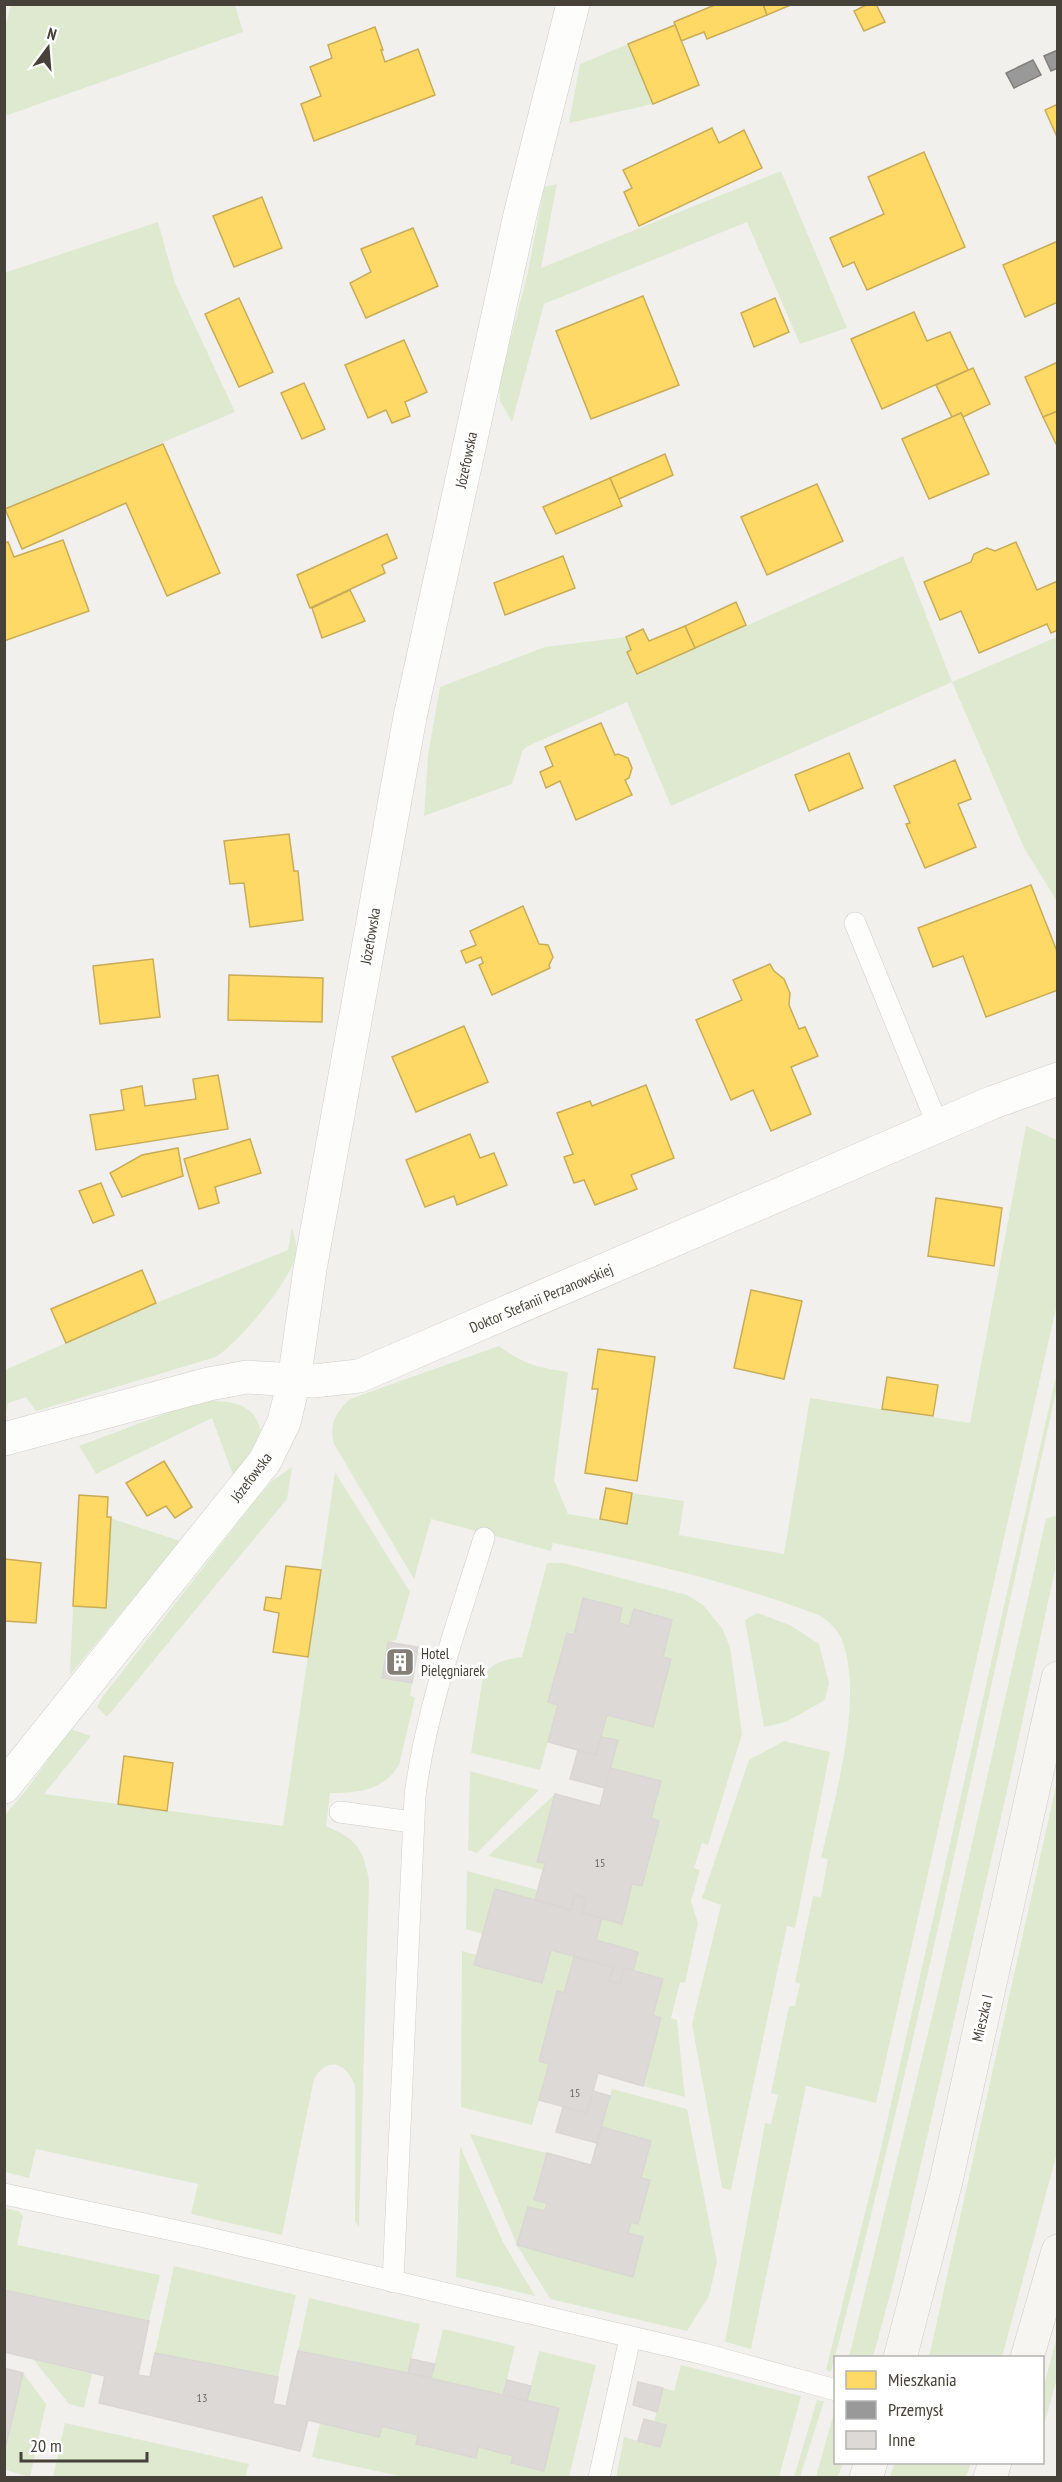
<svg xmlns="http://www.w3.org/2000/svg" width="1062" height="2482" font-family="'PT Sans Narrow',sans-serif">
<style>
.green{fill:#dfe9d0}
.homes{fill:#ffd966;stroke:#c8ac58;stroke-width:1.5}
.industry{fill:#999;stroke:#807f7c;stroke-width:1.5}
.building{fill:#dcd9d6;stroke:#dad7d3;stroke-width:1.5}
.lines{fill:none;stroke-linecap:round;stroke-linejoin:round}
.lane-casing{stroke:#d0cecb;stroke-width:22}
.street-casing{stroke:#d0cecb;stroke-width:34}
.secondary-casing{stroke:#d0cdc5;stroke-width:34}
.lane{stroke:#fdfdfc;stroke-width:21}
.street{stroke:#fdfdfc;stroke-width:33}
.secondary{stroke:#f6f5f1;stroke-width:33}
.labels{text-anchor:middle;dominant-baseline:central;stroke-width:6;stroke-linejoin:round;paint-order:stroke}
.number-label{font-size:12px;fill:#6d6861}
.street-label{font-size:15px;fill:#474239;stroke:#fff}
.poi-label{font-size:15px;fill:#474239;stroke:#fff;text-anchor:start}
</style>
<rect width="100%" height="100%" fill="#f2f0ed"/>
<!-- green -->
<g class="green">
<polygon points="11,5 235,5 243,32 5,116 4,31"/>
<polygon points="628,44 653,104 569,123 580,64"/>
<polygon points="781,171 847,328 800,344 747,222 544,304 512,422 500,401 499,384 528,272 544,187 557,184 541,268"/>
<polygon points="158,222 175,283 235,412 5,509 4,273"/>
<polygon points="903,556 952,682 1057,637 1057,901 1025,850 952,682 671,806 627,702 528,746 523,750 512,784 424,816 428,755 440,687 545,647 626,637 631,650 627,652 638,674"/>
<path d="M 1026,1126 L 1057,1140 L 1057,1304 L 876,2103 L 806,2086 L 751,2349 L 725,2342 L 765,2123 L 771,2124 L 778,2095 L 771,2093 L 789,2006 L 795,2006 L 800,1984 L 795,1982 L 813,1896 L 821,1897 L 828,1859 L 821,1858 C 835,1797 864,1700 842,1640 C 838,1630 830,1623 821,1616 C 735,1583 643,1561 553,1543 L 551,1551 L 431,1519 L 414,1579 L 334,1444 C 329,1424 335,1413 350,1399 L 499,1346 C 523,1364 538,1368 568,1372 L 554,1480 L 568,1514 L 627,1524 L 632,1493 L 684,1501 L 679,1535 L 784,1554 L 810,1398 L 970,1423 Z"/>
<path d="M 292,1227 C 293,1234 297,1243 297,1250 C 295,1277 239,1342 216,1357 L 36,1411 L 26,1397 L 8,1403 L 5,1419 L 5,1370 L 156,1303 L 288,1250 Z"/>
<path d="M 1057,1372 L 1057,1388 C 983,1716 917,2047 831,2372 L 826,2370 L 881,2148 Z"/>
<path d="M 199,1401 C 221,1401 250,1399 259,1425 C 262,1432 261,1440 257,1447 C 250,1457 241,1466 233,1475 L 212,1418 L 96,1474 L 79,1446 Z"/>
<polygon points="292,1467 287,1499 107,1717 97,1707 101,1699 258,1497 272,1481"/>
<path d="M 335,1472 L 410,1592 L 396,1640 L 388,1642 L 382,1678 L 412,1683 L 410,1695 L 415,1698 L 399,1765 C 383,1791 358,1793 330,1793 L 326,1826 C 356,1839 363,1847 369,1880 L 359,2227 L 355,2221 L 355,2085 C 345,2062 328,2056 314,2079 L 282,2235 L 191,2214 L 198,2184 L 36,2149 L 29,2178 L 5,2172 L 5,1815 L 27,1789 L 70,1729 L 91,1736 L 44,1794 L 283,1826 Z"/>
<polygon points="1057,1515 1055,1570 1010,1778 895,2276 873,2357 849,2357 939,1988 1046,1519"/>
<polygon points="107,1517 180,1541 70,1675 73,1606 106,1608"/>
<path d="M 547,1563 L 563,1563 L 687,1595 L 703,1605 L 722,1628 L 730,1647 L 742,1734 L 708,1845 L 702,1843 L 694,1868 L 700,1870 L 691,1901 L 698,1923 L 685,1983 L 680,1982 L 671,2018 L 677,2020 L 685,2097 L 643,2086 L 661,2018 L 653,2015 L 663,1979 L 633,1971 L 638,1952 L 596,1940 L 602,1918 L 622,1923 L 632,1884 L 642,1886 L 659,1821 L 651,1818 L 661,1781 L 610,1768 L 617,1741 L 601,1737 L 607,1715 L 653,1727 L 671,1659 L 663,1657 L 672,1620 L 634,1610 L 629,1626 L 619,1623 L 622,1608 L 583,1598 L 574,1635 L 567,1633 L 548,1702 L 558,1705 L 540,1770 L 471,1753 L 483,1676 C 493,1662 506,1659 522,1657 Z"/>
<polygon points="757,1613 790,1625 819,1644 829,1683 825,1700 786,1722 764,1727 745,1620"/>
<polygon points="784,1741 830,1752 795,1928 787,1926 731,2190 722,2188 692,2024 721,1905 702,1898 749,1760"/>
<polygon points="470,1771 539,1790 477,1853 468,1850"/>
<polygon points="1057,1781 1057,2153 1002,2357 929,2357"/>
<polygon points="555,1794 538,1862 545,1863 543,1870 488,1856"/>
<polygon points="467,1871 538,1890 535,1900 495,1890 483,1934 466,1929"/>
<polygon points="551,1950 574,1957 564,1993 557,1992 539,2060 549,2064 532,2125 461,2107 462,1951 477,1955"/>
<polygon points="612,2089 687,2109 717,2262 709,2296 687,2331 550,2299 517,2245 470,2134 547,2153 535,2199 547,2203 545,2211 528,2208 518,2245 633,2277 643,2238 628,2233 631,2222 638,2224 649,2180 641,2178 651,2141 602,2127"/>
<polygon points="460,2146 504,2244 535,2296 456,2277"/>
<polygon points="5,2208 18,2211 23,2216 17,2245 160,2275 149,2321 5,2290"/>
<polygon points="174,2266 296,2295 278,2377 155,2353"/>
<polygon points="309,2298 420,2324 408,2373 298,2351"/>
<polygon points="443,2329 515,2346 503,2395 431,2378"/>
<polygon points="1057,2336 1057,2378 1043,2429 1043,2389"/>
<polygon points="539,2351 596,2365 569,2477 404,2477 312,2457 320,2423 382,2426 418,2435 416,2444 476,2457 478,2447 513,2456 511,2464 544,2471 559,2409 527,2401"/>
<polygon points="33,2359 92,2374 84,2408 69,2404"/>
<polygon points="681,2365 801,2396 779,2477 616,2478 624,2437 660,2447 666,2425 654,2422 663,2388 674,2391"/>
<polygon points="23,2373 46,2404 30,2477 5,2470 5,2454"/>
<polygon points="817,2400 824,2401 800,2477 794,2477"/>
<polygon points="835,2409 836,2462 843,2463 838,2477 816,2477"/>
<polygon points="65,2423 249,2464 245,2477 53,2477"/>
<polygon points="894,2463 894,2462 971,2463 966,2477 890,2477"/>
</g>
<!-- homes -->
<g class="homes">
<polygon points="717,4 763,4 767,15 707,39 704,32 681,41 674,22"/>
<polygon points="763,4 793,4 767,15"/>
<polygon points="868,4 876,4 885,22 864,31 854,11"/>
<polygon points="675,25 699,85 653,104 628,44"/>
<polygon points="375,27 383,50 381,50 385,62 418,49 435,95 314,141 301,104 321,96 310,67 332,58 328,45"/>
<polygon points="1058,104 1058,139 1045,110"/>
<polygon points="712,128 719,143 744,130 762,168 639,226 624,192 632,188 623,170"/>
<polygon points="924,152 965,247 867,290 854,262 843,267 830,238 884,214 868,177"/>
<polygon points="262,197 282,248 234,267 213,216"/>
<polygon points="413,228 438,286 366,318 350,283 371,272 361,249"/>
<polygon points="1058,241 1058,302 1025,317 1003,265"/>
<polygon points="643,296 679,385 591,419 556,331"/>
<polygon points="239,298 273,372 239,387 205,314"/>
<polygon points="775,298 789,332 754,347 741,313"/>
<polygon points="914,312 927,341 950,332 968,370 882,409 851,339"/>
<polygon points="404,340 427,392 405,402 410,416 392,423 386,410 368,418 345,365"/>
<polygon points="1058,362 1058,411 1043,417 1025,377"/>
<polygon points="973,368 990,404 963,417 961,413 952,417 936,385"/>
<polygon points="304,383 325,429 302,439 281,393"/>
<polygon points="1058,411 1058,448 1043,417"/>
<polygon points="961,413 989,474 929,499 902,439"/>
<polygon points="163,444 220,573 167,596 126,503 22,549 5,509"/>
<polygon points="665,454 673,475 619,499 610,478"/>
<polygon points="610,478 622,506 556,534 543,507"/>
<polygon points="817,484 843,541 767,575 741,517"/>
<polygon points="387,534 397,558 382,565 385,573 310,608 297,575"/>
<polygon points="63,540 89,611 4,641 4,543 8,542 14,557"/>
<polygon points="1016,542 1037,590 1058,581 1058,630 1051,633 1047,624 979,653 961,611 940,620 924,582 971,562 974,554 987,548 995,551"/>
<polygon points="563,556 575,588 505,615 494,583"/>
<polygon points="350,590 365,621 322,638 312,608"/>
<polygon points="736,602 746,625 695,648 685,626"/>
<polygon points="685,626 695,648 637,674 627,652 631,650 626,637 643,629 649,641"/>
<polygon points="601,723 615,755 618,754 628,758 632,768 629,778 625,780 632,795 576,820 560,781 546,788 540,772 553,766 545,747"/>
<polygon points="849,753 863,788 809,811 795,775"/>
<polygon points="955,760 971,799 958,804 976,847 925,868 906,824 910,823 894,786"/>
<polygon points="289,834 294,871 298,871 303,920 250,927 244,883 230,884 224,841"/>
<polygon points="1031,885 1058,954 1058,990 986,1017 963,956 933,967 918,928"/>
<polygon points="523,906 539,944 548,945 553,957 549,965 550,968 492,995 479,965 483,963 481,957 466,963 461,951 476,945 470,931"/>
<polygon points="153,959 160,1017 100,1024 93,966"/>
<polygon points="770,964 774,971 784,979 790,993 789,1005 799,1029 805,1027 818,1056 791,1067 811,1114 771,1131 753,1090 731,1100 696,1020 742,1000 733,980"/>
<polygon points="229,975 323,978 322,1022 228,1020"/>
<polygon points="464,1026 488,1082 416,1112 392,1057"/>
<polygon points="218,1075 228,1129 96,1150 90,1115 124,1110 121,1090 142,1086 145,1106 196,1099 193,1079"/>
<polygon points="646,1085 674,1158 631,1175 637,1189 595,1205 584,1180 574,1183 564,1157 573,1154 557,1113 590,1101 592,1106"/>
<polygon points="470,1134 480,1158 494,1153 507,1185 457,1205 454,1196 425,1207 406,1160"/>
<polygon points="250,1139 261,1173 215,1187 219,1203 199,1209 184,1159"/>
<polygon points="178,1148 183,1176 122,1197 110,1173 142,1155"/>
<polygon points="101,1183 114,1215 93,1223 79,1191"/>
<polygon points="936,1198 1002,1208 994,1266 928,1256"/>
<polygon points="142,1270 156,1303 66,1343 51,1309"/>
<polygon points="751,1290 802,1301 784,1379 734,1368"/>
<polygon points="598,1349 655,1357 637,1481 585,1473 598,1389 592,1389"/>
<polygon points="887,1377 938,1385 933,1416 882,1409"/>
<polygon points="164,1461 192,1507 175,1518 166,1506 147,1516 126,1483"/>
<polygon points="606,1488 632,1493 627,1524 600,1519"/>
<polygon points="79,1495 108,1497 107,1517 111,1517 106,1608 73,1606"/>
<polygon points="5,1559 41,1563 36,1623 4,1621"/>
<polygon points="286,1566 321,1570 308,1657 273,1652 279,1613 264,1610 266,1597 281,1599"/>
<polygon points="124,1756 173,1763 167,1811 118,1804"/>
</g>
<!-- industry -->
<g class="industry">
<polygon points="1058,50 1058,68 1051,71 1044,56"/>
<polygon points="1033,60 1041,75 1014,88 1006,73"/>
</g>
<!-- building -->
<g class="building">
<polygon points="583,1598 622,1608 619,1623 629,1626 634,1609 672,1620 663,1657 671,1659 653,1727 607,1715 596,1755 548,1742 558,1705 548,1702 567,1633 574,1635"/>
<polygon points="388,1642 418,1647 412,1683 382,1678"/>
<polygon points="601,1737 618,1740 605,1788 570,1779 578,1750 596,1755"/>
<polygon points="610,1768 661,1781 651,1818 659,1821 642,1886 632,1884 622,1924 582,1913 586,1898 575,1895 571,1910 535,1900 545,1863 537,1862 555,1794 600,1806"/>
<polygon points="495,1889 571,1910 575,1895 586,1898 582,1913 602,1918 596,1940 638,1952 633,1971 624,1968 620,1984 609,1981 613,1967 551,1950 542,1983 474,1965"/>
<polygon points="574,1957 613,1967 609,1981 620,1984 624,1968 663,1979 653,2015 661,2018 643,2086 598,2073 587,2113 539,2100 549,2064 539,2061 557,1991 564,1993"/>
<polygon points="593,2091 610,2096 597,2143 556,2132 563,2107 587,2113"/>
<polygon points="602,2127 651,2141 641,2178 650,2180 638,2224 631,2222 628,2233 643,2237 633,2277 517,2245 528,2207 545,2211 547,2203 534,2200 547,2153 591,2165"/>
<polygon points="4,2290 149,2321 138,2375 150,2377 155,2353 278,2377 273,2404 286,2406 298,2351 408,2373 559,2408 544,2471 511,2463 513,2456 478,2447 476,2458 416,2444 418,2435 382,2426 379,2437 308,2420 300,2451 99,2403 105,2376 4,2352"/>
<polygon points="411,2359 435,2364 431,2378 408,2373"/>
<polygon points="4,2368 23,2373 4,2454"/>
<polygon points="507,2380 531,2386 527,2401 503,2395"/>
<polygon points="638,2382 663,2388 657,2412 633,2405"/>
<polygon points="644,2419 666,2425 660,2447 638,2441"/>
</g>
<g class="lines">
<!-- lane casing -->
<g class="lane-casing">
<g id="lane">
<polyline points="855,923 938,1126"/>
<polyline points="340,1812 412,1822"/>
<polyline points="4,2194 205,2237 704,2354 836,2390"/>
<path d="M 393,2282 L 415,1796 C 426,1708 458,1623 484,1538"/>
<polyline points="599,2478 630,2338"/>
</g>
</g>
<!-- street casing -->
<g class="street-casing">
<g id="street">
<polyline points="4,1439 209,1384 247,1377 313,1381 359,1376 991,1103 1058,1079"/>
<polyline points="4,1787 265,1461 284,1422 294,1381 310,1269 410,717 520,215 573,4"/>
</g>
</g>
<!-- secondary casing -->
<g class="secondary-casing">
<g id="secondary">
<polyline points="900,2358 946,2181 1058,1678"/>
<polyline points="1027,2358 1058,2251"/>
<polyline points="866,2478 871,2462"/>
<polyline points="990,2478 995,2462"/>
</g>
</g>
<!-- lane -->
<use href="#lane" class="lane"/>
<!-- street -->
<use href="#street" class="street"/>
<!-- secondary -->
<use href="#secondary" class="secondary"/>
</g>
<!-- icons -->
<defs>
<g id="building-square" transform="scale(1.5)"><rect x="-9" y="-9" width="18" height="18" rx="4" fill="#837f78" stroke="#fff"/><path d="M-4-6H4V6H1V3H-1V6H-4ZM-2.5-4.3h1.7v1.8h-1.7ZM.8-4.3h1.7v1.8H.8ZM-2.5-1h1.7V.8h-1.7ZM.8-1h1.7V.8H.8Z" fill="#fff"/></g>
</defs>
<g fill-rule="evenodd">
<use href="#building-square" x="400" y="1662"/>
</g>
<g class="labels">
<!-- number labels -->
<g class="number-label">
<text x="600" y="1862">15</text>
<text x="575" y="2092">15</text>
<text x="202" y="2397">13</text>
</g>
<!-- street labels -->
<g class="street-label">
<text transform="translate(466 460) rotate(-78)">Józefowska</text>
<text transform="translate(370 936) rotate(-80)">Józefowska</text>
<text transform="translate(541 1298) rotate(-23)">Doktor Stefanii Perzanowskiej</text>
<text transform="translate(251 1477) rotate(-53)">Józefowska</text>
<text transform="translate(982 2018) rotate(-77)">Mieszka I</text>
</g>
<!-- poi labels -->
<g class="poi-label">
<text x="421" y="1653">Hotel<tspan x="421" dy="17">Pielęgniarek</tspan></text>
</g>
</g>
<!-- border -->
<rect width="1062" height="2482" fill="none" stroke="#474239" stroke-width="12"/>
<!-- legend -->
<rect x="834" y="2356" width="210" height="108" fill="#ffffff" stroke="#b5b3b0" stroke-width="1.5"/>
<rect x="846" y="2371" width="30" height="18" fill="#ffd966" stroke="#b5b3b0" stroke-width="1.5"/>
<text x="888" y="2386" font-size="18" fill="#474239">Mieszkania</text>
<rect x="846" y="2401" width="30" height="18" fill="#999999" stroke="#b5b3b0" stroke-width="1.5"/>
<text x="888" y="2416" font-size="18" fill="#474239">Przemysł</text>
<rect x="846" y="2431" width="30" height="18" fill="#dcd9d6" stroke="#b5b3b0" stroke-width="1.5"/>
<text x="888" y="2446" font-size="18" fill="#474239">Inne</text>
<!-- north arrow -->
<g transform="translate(48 48) rotate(16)" stroke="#ffffff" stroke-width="4.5" paint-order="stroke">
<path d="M0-4.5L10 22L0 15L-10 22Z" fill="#474239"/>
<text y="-9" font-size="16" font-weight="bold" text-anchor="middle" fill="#474239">N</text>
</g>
<!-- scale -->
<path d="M21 2452v9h126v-9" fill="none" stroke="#474239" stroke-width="3"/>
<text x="30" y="2452" font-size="18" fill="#474239" stroke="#ffffff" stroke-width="4.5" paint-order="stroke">20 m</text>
</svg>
